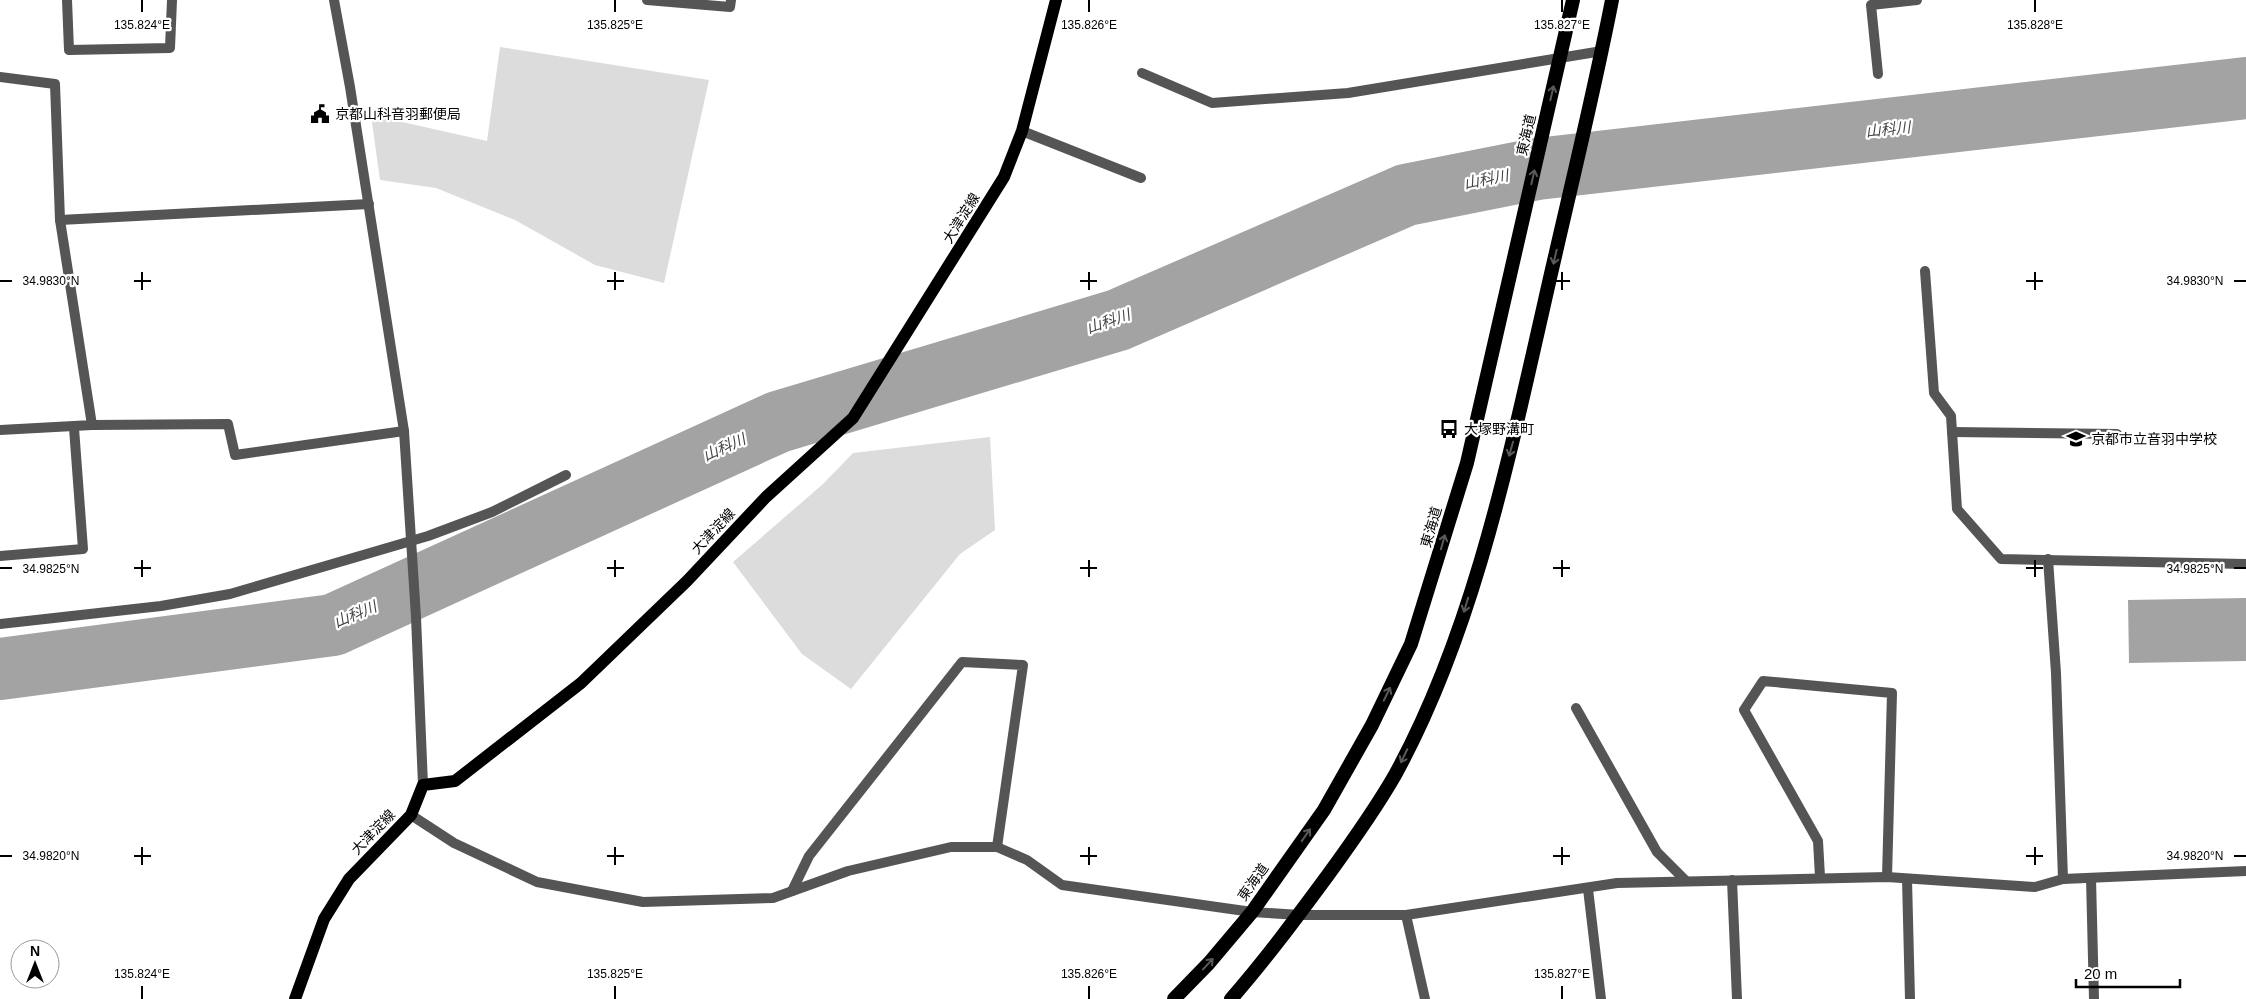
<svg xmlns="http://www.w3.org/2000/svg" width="2246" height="999" font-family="Arial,'Noto Sans JP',sans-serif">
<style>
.green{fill:#dcdcdc}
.water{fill:#a3a3a3}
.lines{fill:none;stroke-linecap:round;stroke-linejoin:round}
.river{stroke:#a3a3a3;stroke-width:62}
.service{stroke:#555;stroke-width:10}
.minor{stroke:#555;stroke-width:10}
.primary{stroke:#000;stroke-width:12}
.trunk{stroke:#000;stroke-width:14}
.oneway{stroke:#595959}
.ticks{fill:none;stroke:#000;stroke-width:2}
.labels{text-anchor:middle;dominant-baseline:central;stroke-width:4.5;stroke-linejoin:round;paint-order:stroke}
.poi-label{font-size:14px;fill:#000;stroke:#fff;text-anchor:start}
.street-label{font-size:14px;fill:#000;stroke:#fff}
.water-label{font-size:15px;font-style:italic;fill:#444;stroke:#fff}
.ticks-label{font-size:12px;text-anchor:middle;fill:#000;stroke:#fff;stroke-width:4.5;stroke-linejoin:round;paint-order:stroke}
</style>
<rect width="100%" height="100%" fill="#fff"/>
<!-- green -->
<g class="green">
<polygon points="500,47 709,80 664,283 595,265 515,220 436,188 380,180 371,115 487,141"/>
<polygon points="990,437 995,530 960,554 851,689 802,654 733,562 823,484 853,453"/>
</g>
<!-- water -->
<polygon class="water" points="2246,598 2246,661 2129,663 2128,600"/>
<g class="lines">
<!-- river -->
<polyline class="river" points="0,669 333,625 778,422 1118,320 1406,195 1537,169 2246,88"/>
<!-- service -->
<g class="service">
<polyline points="1022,131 1141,178"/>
<polyline points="1925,271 1934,393 1951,416 1957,509 2001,559 2246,564"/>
<polyline points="1952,432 2117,434"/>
<polyline points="2048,559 2056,673 2063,879"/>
<polyline points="1820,877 1818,841 1744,710 1763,681 1892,693 1887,877"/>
</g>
<!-- minor -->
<g class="minor">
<polyline points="67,0 69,50 170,48 172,0"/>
<polyline points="334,0 350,87 404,431 416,617 423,785"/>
<polyline points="647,0 730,7 731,0"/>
<polyline points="1142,73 1212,103 1348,93 1602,51"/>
<polyline points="1878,74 1871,5 1917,0"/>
<polyline points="0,77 55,84 60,220 92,425 0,430"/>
<polyline points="60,220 369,204"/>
<polyline points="92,425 228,424 235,455 404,431"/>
<polyline points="0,556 83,549 74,428"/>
<polyline points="0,624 161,606 230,594 428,536 492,512 566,475"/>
<polyline points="1576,708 1657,852 1686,881"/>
<polyline points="411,815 454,843 537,882 643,902 773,898 848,871 951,847 997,847 1027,860 1062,885 1252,912 1300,915 1406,915 1617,883 1887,877 2035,887 2063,879 2246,871"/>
<polyline points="2091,878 2094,999"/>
<polyline points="1907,879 1910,999"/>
<polyline points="1732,880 1737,999"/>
<polyline points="1588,889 1601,999"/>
<polyline points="792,891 809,856 962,662 1023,665 997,847"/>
<polyline points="1406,915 1425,999"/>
</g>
<!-- primary -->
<polyline class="primary" points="295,999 324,919 349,879 411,815 423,785 455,781 581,683 687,581 766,497 853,418 1004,177 1022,131 1056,0"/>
<!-- trunk -->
<g class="trunk">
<polyline points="1174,999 1209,963 1252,912 1324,810 1372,725 1411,644 1467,463 1573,0"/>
<path d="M 1231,999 C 1266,959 1297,917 1328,875 C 1352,842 1375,810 1395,775 C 1472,635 1508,463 1543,309 C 1566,206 1592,103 1612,0"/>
</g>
</g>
<!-- one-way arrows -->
<defs><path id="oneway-shaft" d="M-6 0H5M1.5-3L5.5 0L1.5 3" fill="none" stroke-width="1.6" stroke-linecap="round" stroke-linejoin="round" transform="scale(1.25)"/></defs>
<g class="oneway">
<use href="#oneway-shaft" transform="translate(1552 93) rotate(-77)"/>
<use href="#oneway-shaft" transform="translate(1533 177) rotate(-77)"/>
<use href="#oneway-shaft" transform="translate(1555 257) rotate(103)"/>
<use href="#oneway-shaft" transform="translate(1511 449) rotate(106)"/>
<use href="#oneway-shaft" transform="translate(1443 542) rotate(-74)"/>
<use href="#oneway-shaft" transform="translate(1466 605) rotate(107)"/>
<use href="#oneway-shaft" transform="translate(1387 694) rotate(-64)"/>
<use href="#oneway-shaft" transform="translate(1404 756) rotate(116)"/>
<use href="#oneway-shaft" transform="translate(1306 835) rotate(-55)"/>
<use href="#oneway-shaft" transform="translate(1208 964) rotate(-47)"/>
</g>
<!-- ticks -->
<path class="ticks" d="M 142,0 L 142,12M 615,0 L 615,12M 1089,0 L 1089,12M 1562,0 L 1562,12M 2035,0 L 2035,12M 142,272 L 142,290M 615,272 L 615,290M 1089,272 L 1089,290M 1562,272 L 1562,290M 2035,272 L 2035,290M 0,281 L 12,281M 134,281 L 151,281M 607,281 L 624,281M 1080,281 L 1097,281M 1553,281 L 1570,281M 2026,281 L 2043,281M 2234,281 L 2246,281M 142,560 L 142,577M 615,560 L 615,577M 1089,560 L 1089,577M 1562,560 L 1562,577M 2035,560 L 2035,577M 0,568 L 12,568M 134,568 L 151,568M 607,568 L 624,568M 1080,568 L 1097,568M 1553,568 L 1570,568M 2026,568 L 2043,568M 2234,568 L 2246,568M 142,847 L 142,865M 615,847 L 615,865M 1089,847 L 1089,865M 1562,847 L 1562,865M 2035,847 L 2035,865M 0,856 L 12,856M 134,856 L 151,856M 607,856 L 624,856M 1080,856 L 1097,856M 1553,856 L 1570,856M 2026,856 L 2043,856M 2234,856 L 2246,856M 142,986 L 142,999M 615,986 L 615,999M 1089,986 L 1089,999M 1562,986 L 1562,999"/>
<!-- icons -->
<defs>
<g id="civic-bare" transform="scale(1.5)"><path d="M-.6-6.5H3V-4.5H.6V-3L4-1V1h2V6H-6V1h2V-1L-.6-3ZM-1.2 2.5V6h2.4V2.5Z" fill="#000" stroke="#fff" stroke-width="2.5" paint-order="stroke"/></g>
<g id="bus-bare" transform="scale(1.5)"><path d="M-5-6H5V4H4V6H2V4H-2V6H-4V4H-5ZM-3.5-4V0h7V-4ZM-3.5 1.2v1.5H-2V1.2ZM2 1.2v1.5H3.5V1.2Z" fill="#000" stroke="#fff" stroke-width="2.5" paint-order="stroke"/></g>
<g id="school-bare" transform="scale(1.5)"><path d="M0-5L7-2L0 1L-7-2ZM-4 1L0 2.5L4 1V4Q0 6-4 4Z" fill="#000" stroke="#fff" stroke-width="2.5" paint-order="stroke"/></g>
</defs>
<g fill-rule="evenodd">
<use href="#civic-bare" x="320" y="114"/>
<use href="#bus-bare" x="1449" y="429"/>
<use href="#school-bare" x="2076" y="439"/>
</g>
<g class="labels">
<!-- poi labels -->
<g class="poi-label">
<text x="335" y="114">京都山科音羽郵便局</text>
<text x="1464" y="429">大塚野溝町</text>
<text x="2091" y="439">京都市立音羽中学校</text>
</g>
<!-- street labels -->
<g class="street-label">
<text transform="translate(1526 135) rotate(-77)">東海道</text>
<text transform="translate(961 218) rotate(-58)">大津淀線</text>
<text transform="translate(1431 527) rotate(-74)">東海道</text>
<text transform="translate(713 531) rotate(-47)">大津淀線</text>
<text transform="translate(373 832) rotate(-46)">大津淀線</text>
<text transform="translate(1253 882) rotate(-55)">東海道</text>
</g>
<!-- water labels -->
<g class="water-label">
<text transform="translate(1888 129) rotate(-6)">山科川</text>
<text transform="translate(1486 179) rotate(-11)">山科川</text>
<text transform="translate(1108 321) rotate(-19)">山科川</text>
<text transform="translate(724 447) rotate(-24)">山科川</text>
<text transform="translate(355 614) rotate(-23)">山科川</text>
</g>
</g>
<g class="ticks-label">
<text x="142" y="29">135.824°E</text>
<text x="615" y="29">135.825°E</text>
<text x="1089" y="29">135.826°E</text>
<text x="1562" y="29">135.827°E</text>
<text x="2035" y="29">135.828°E</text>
<text x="51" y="285">34.9830°N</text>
<text x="2195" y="285">34.9830°N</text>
<text x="51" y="573">34.9825°N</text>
<text x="2195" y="573">34.9825°N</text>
<text x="51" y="860">34.9820°N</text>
<text x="2195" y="860">34.9820°N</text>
<text x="142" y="978">135.824°E</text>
<text x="615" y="978">135.825°E</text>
<text x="1089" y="978">135.826°E</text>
<text x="1562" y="978">135.827°E</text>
</g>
<!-- north arrow -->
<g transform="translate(35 964)"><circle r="24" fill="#ffffff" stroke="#999999"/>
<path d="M0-4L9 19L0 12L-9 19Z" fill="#000000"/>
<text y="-8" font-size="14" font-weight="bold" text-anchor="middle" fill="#000000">N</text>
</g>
<!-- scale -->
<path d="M2076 979v8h104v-8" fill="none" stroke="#000000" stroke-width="2.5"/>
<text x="2084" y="979" font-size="15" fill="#000000" stroke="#ffffff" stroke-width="4" paint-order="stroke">20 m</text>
</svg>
